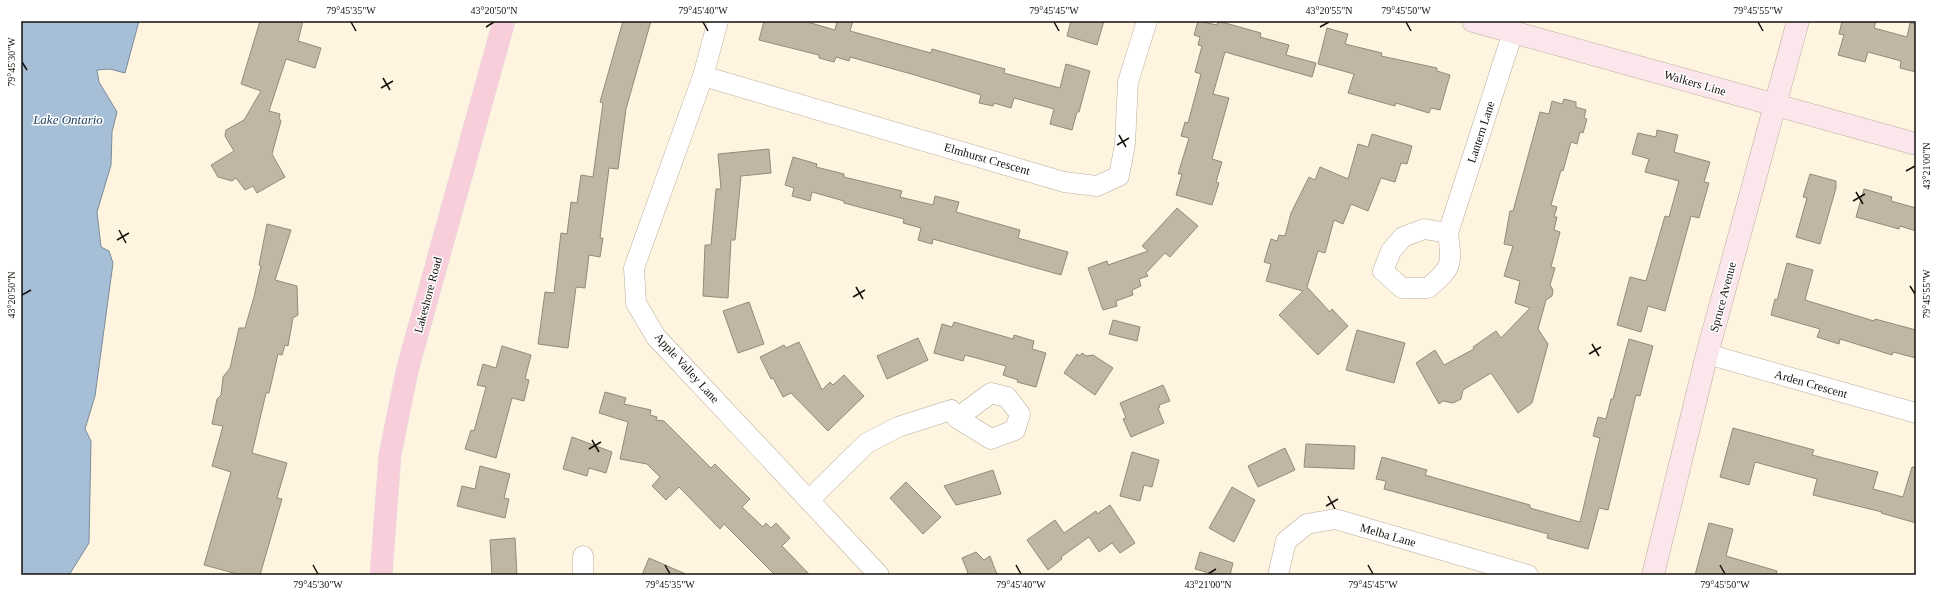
<svg xmlns="http://www.w3.org/2000/svg" width="1937" height="596" font-family="Georgia,serif">
<style>
.water{fill:#a7bfd6;stroke:#7b8b99}
.building{fill:#c0b6a3;stroke:#948a79}
.lines{fill:none;stroke-linecap:round;stroke-linejoin:round}
.street-casing{stroke:#b7ad9b;stroke-width:21}
.secondary-casing{stroke:#b7ad9b;stroke-width:23}
.primary-casing{stroke:#e3e2e2;stroke-width:23}
.street{stroke:#fff;stroke-width:20}
.secondary{stroke:#fbe6ec;stroke-width:22}
.primary{stroke:#f7ced9;stroke-width:22}
.ticks{fill:none;stroke:#15110b;stroke-width:1.5}
.labels{text-anchor:middle;dominant-baseline:central;stroke-width:3;stroke-linejoin:round;paint-order:stroke}
.street-label{font-size:12px;fill:#15110b;stroke:#fff}
.water-label{font-size:13px;font-style:italic;fill:#163d5e;stroke:#fff}
.neatline{fill:none;stroke:#15110b;stroke-width:1.5}
.ticks-label{font-size:10px;text-anchor:middle;fill:#15110b}
</style>
<rect width="100%" height="100%" fill="#fef4e0"/>
<!-- water -->
<polygon class="water" points="21,21 139,21 125,73 110,69 97,70 99,82 117,112 112,132 111,165 97,212 101,247 109,251 113,263 95,396 85,429 91,441 89,543 69,575 21,575"/>
<!-- building -->
<g class="building">
<polygon points="260,21 303,21 298,41 321,48 315,68 286,59 269,111 280,114 279,118 281,121 272,154 285,177 257,193 253,186 245,190 236,178 232,181 218,177 211,165 234,151 225,136 226,130 244,120 261,91 241,84"/>
<polygon points="623,21 651,21 626,109 618,169 609,168 600,238 603,238 600,257 589,255 585,288 576,287 568,348 538,344 545,292 554,293 561,233 567,234 571,202 577,203 581,175 593,177 603,103 600,102"/>
<polygon points="764,21 804,21 835,30 837,21 853,21 850,31 931,53 932,49 1005,69 1004,73 1060,88 1066,64 1090,71 1079,112 1077,112 1072,130 1050,124 1054,109 1014,98 1011,108 994,103 993,106 979,103 981,95 915,75 850,57 849,61 836,57 834,62 819,58 819,55 759,40"/>
<polygon points="1071,21 1104,21 1097,45 1067,36"/>
<polygon points="1198,21 1217,25 1218,21 1261,33 1260,37 1289,45 1286,55 1316,63 1312,77 1225,52 1213,94 1229,98 1212,159 1222,162 1216,182 1219,183 1212,205 1176,195 1182,174 1178,174 1189,138 1181,136 1185,122 1188,123 1201,74 1195,72 1202,46 1198,45 1200,37 1194,35"/>
<polygon points="1842,21 1876,21 1874,28 1907,37 1910,23 1916,24 1916,72 1900,68 1901,61 1868,52 1865,62 1838,55 1844,35 1839,34"/>
<polygon points="1327,28 1348,34 1345,44 1382,53 1381,56 1437,68 1437,71 1450,75 1440,110 1431,108 1429,113 1396,103 1395,106 1348,93 1354,74 1318,64"/>
<polygon points="1564,99 1576,102 1576,107 1586,110 1584,118 1587,119 1583,133 1580,132 1577,144 1571,142 1563,171 1561,170 1551,205 1557,207 1554,217 1557,217 1554,230 1560,232 1551,267 1555,268 1550,285 1553,290 1552,296 1546,300 1538,329 1548,344 1532,403 1518,413 1491,373 1463,390 1461,399 1453,403 1443,401 1439,404 1416,363 1435,350 1444,365 1474,349 1473,347 1496,331 1501,338 1530,308 1515,303 1520,281 1504,276 1513,246 1504,244 1510,211 1513,211 1540,112 1549,114 1552,101 1562,104"/>
<polygon points="1657,130 1678,135 1674,152 1710,162 1704,182 1709,183 1699,218 1691,216 1665,311 1648,306 1641,332 1617,325 1630,277 1646,281 1665,216 1669,217 1679,181 1645,172 1649,159 1632,154 1638,133 1656,137"/>
<polygon points="1372,134 1412,146 1407,164 1401,163 1395,182 1381,178 1368,211 1351,204 1343,224 1334,220 1325,253 1318,251 1307,287 1330,312 1332,309 1348,326 1318,355 1279,315 1303,291 1266,281 1271,264 1264,262 1271,239 1277,241 1279,235 1285,236 1291,213 1309,177 1315,180 1320,167 1348,179 1358,144 1368,147"/>
<polygon points="769,149 771,173 741,176 735,240 731,240 728,298 703,296 705,245 711,245 716,189 721,189 718,154"/>
<polygon points="793,157 817,164 816,167 844,174 844,177 902,191 900,197 933,205 935,196 959,202 956,212 1020,230 1018,238 1068,252 1061,275 933,239 932,244 918,240 921,228 903,223 904,219 844,203 844,201 812,192 810,201 792,196 794,188 785,185"/>
<polygon points="1810,174 1836,181 1836,188 1820,244 1796,237 1807,198 1803,197"/>
<polygon points="1864,189 1892,197 1891,201 1916,208 1916,231 1900,226 1899,229 1856,217"/>
<polygon points="1177,208 1198,226 1170,257 1165,253 1146,273 1148,276 1139,279 1141,286 1132,290 1133,295 1116,301 1117,306 1103,310 1088,268 1107,261 1108,265 1148,251 1142,246"/>
<polygon points="267,224 291,230 275,280 297,286 298,315 293,318 288,346 285,345 282,355 278,354 269,393 266,393 252,453 287,463 277,498 282,499 260,575 241,575 204,565 231,472 212,466 223,426 212,424 217,399 221,395 223,377 230,368 239,328 245,328 254,297 261,266 259,265"/>
<polygon points="1787,263 1813,270 1805,300 1874,321 1875,319 1916,330 1916,358 1893,352 1892,355 1840,339 1839,344 1817,337 1820,329 1771,315 1775,299 1777,300"/>
<polygon points="749,302 764,344 738,353 723,311"/>
<polygon points="1113,320 1140,327 1137,341 1109,334"/>
<polygon points="954,322 1013,339 1014,335 1034,341 1032,349 1046,353 1036,387 1017,382 1018,380 1003,375 1006,366 965,355 963,361 934,353 942,324 952,327"/>
<polygon points="1357,330 1405,343 1394,383 1346,370"/>
<polygon points="918,338 928,360 887,379 877,356"/>
<polygon points="1629,339 1653,346 1640,396 1636,395 1608,510 1599,508 1588,549 1547,538 1548,534 1384,489 1386,481 1376,479 1382,457 1427,470 1425,475 1530,505 1530,508 1580,522 1600,438 1593,436 1598,417 1606,419 1611,399 1613,399"/>
<polygon points="799,342 822,390 830,382 833,385 844,375 864,396 828,431 791,393 783,397 773,378 771,379 760,357 784,345 786,348"/>
<polygon points="502,346 531,355 525,379 529,380 524,401 512,398 496,458 465,449 471,430 474,431 486,387 477,385 483,364 496,368"/>
<polygon points="1082,353 1086,356 1093,355 1113,368 1095,395 1064,373 1077,354 1080,356"/>
<polygon points="1163,385 1170,401 1159,405 1160,407 1158,408 1164,423 1131,437 1123,419 1126,418 1120,403"/>
<polygon points="605,392 626,398 624,404 651,410 650,415 657,417 656,420 664,421 711,468 715,464 750,499 742,507 763,527 766,523 771,528 776,523 790,538 782,546 810,575 775,575 724,524 720,529 679,487 666,500 652,486 660,477 647,464 620,459 628,422 599,413"/>
<polygon points="1733,428 1814,450 1812,455 1878,472 1873,489 1903,497 1912,467 1916,467 1916,523 1881,513 1882,512 1813,495 1817,479 1755,462 1749,485 1720,477"/>
<polygon points="572,437 612,452 606,473 589,468 587,476 563,469"/>
<polygon points="1306,444 1355,446 1354,469 1304,467"/>
<polygon points="1285,448 1295,470 1258,487 1248,466"/>
<polygon points="1132,452 1159,460 1152,487 1144,485 1140,501 1120,496"/>
<polygon points="480,466 510,474 504,498 509,499 505,518 457,506 462,486 475,489"/>
<polygon points="993,470 1001,494 956,505 944,486"/>
<polygon points="906,482 941,517 923,534 890,498"/>
<polygon points="1232,487 1255,500 1234,542 1209,528"/>
<polygon points="1110,505 1135,543 1120,553 1112,543 1099,552 1089,537 1061,557 1062,559 1048,570 1027,540 1055,520 1064,533 1096,511 1097,514"/>
<polygon points="1709,523 1733,529 1726,556 1777,571 1776,575 1695,575"/>
<polygon points="515,538 517,575 492,575 490,540"/>
<polygon points="976,552 984,560 990,556 996,572 999,575 965,575 968,573 962,558"/>
<polygon points="1200,552 1233,563 1230,575 1205,575 1206,572 1195,569"/>
<polygon points="649,558 688,575 642,575"/>
</g>
<g class="lines">
<!-- street casing -->
<g class="street-casing">
<g id="street">
<polyline points="718,21 703,76 634,268 636,303 656,337 879,575"/>
<polyline points="703,76 1064,182 1097,186 1119,176 1125,144 1128,82 1147,21"/>
<path d="M 1448,233 L 1424,229 L 1403,237 L 1391,251 L 1383,271 L 1402,288 L 1428,288 C 1453,267 1452,265 1448,233 L 1513,32"/>
<polyline points="1707,354 1916,413"/>
<polyline points="809,500 867,443 898,427 951,410 957,418 991,439 1015,430 1020,414 1007,397 991,393 957,418"/>
<polyline points="583,556 583,575"/>
<polyline points="1278,575 1286,541 1307,524 1335,519 1528,575"/>
</g>
</g>
<!-- secondary casing -->
<g class="secondary-casing">
<g id="secondary">
<polyline points="1473,21 1916,144"/>
<polyline points="1653,575 1707,354 1798,21"/>
</g>
</g>
<!-- primary casing -->
<g class="primary-casing">
<polyline id="primary" points="381,575 390,455 407,371 504,21"/>
</g>
<!-- street -->
<use href="#street" class="street"/>
<!-- secondary -->
<use href="#secondary" class="secondary"/>
<!-- primary -->
<use href="#primary" class="primary"/>
</g>
<!-- ticks -->
<path class="ticks" d="M 351,22 L 356,31M 703,22 L 708,31M 1054,22 L 1059,31M 1406,22 L 1411,31M 1758,22 L 1763,31M 486,27 L 494,22M 1320,27 L 1329,22M 22,62 L 27,70M 383,78 L 390,90M 381,88 L 393,81M 1119,135 L 1126,147M 1117,145 L 1129,138M 1906,171 L 1915,166M 1856,192 L 1863,204M 1853,201 L 1865,194M 119,230 L 126,243M 117,240 L 129,233M 1910,286 L 1915,294M 856,287 L 863,299M 22,295 L 31,290M 853,297 L 865,290M 1592,344 L 1599,356M 1589,354 L 1601,347M 592,440 L 599,452M 589,449 L 601,442M 1328,496 L 1335,509M 1326,506 L 1338,499M 313,565 L 318,574M 665,565 L 670,574M 1016,565 L 1021,574M 1368,565 L 1373,574M 1720,565 L 1725,574M 1208,574 L 1216,569"/>
<g class="labels">
<!-- street labels -->
<g class="street-label">
<text transform="translate(1695 83) rotate(16)">Walkers Line</text>
<text transform="translate(1481 132) rotate(-72)">Lantern Lane</text>
<text transform="translate(987 159) rotate(16)">Elmhurst Crescent</text>
<text transform="translate(428 295) rotate(-75)">Lakeshore Road</text>
<text transform="translate(1723 297) rotate(-75)">Spruce Avenue</text>
<text transform="translate(687 368) rotate(48)">Apple Valley Lane</text>
<text transform="translate(1811 384) rotate(16)">Arden Crescent</text>
<text transform="translate(1388 535) rotate(16)">Melba Lane</text>
</g>
<!-- water labels -->
<g class="water-label">
<text x="68" y="119">Lake Ontario</text>
</g>
</g>
<!-- border -->
<rect width="1937" height="596" fill="none" stroke="#ffffff" stroke-width="44"/>
<rect x="22" y="22" width="1893" height="552" class="neatline"/>
<g class="ticks-label">
<text x="351" y="14">79°45'35"W</text>
<text x="494" y="14">43°20'50"N</text>
<text x="703" y="14">79°45'40"W</text>
<text x="1054" y="14">79°45'45"W</text>
<text x="1329" y="14">43°20'55"N</text>
<text x="1406" y="14">79°45'50"W</text>
<text x="1758" y="14">79°45'55"W</text>
<text transform="translate(11 62) rotate(-90)" y="4">79°45'30"W</text>
<text transform="translate(1926 166) rotate(-90)" y="4">43°21'00"N</text>
<text transform="translate(1926 294) rotate(-90)" y="4">79°45'55"W</text>
<text transform="translate(11 295) rotate(-90)" y="4">43°20'50"N</text>
<text x="318" y="588">79°45'30"W</text>
<text x="670" y="588">79°45'35"W</text>
<text x="1021" y="588">79°45'40"W</text>
<text x="1208" y="588">43°21'00"N</text>
<text x="1373" y="588">79°45'45"W</text>
<text x="1725" y="588">79°45'50"W</text>
</g>
</svg>
